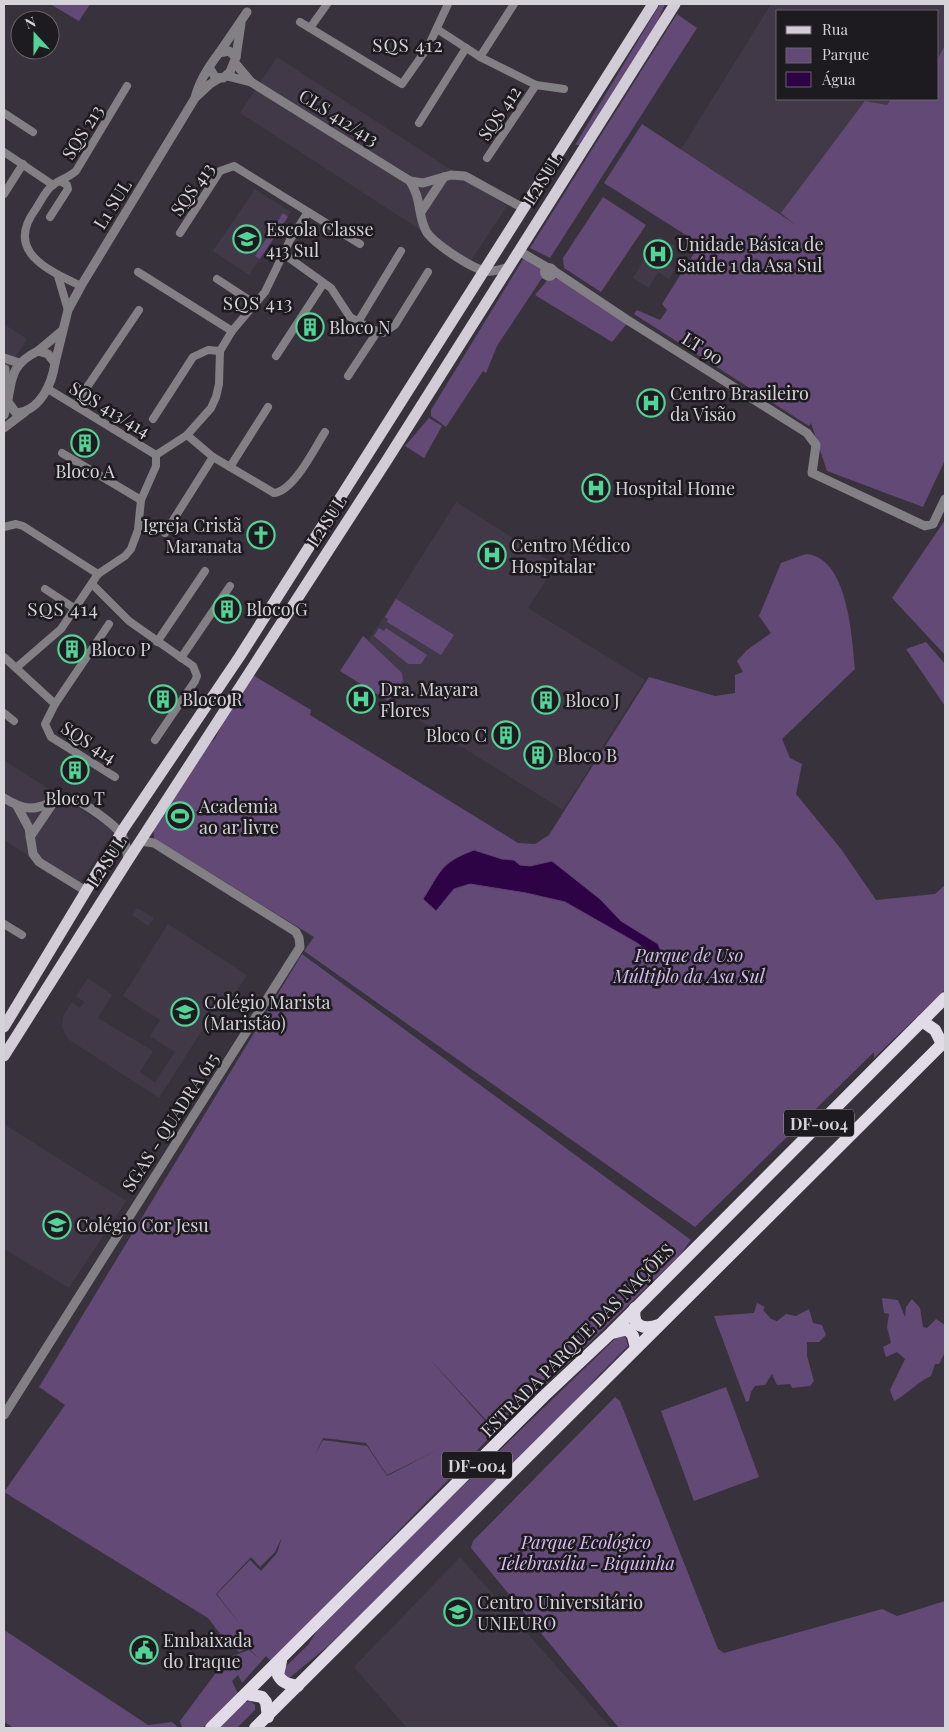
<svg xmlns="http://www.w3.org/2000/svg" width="949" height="1732" font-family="'Playfair Display',serif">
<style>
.built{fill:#413948}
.green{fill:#634a76;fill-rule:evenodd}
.water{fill:#2e0345;stroke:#604171}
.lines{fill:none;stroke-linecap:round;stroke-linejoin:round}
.minor{stroke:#838085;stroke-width:8}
.tertiary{stroke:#838085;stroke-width:9}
.primary{stroke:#d1ccd6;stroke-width:11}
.trunk{stroke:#e0dbe6;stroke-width:12}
.labels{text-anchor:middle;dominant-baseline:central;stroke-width:5;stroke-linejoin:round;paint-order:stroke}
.shield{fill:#1d1b1f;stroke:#9e9ba0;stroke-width:1}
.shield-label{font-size:16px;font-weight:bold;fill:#d5d2d8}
.street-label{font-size:18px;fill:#d5d2d8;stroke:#1d1b1f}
.poi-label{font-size:18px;fill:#d5d2d8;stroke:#1d1b1f;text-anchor:start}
.park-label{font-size:18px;font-style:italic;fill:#d9baf3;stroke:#1d1b1f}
.neighbourhood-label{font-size:19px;letter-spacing:1px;fill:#d5d2d8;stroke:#1d1b1f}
</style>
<rect width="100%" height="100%" fill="#37323b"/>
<!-- built -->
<g class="built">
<polygon points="771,4 945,4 945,45 938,58 938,11 778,11 778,99 915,99 797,238 675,159"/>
<polygon points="277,57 507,206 470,262 240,113"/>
<polygon points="255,189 291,212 249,275 213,251"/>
<polygon points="659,236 675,246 665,262 675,269 669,279 658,272 649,288 633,278"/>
<polygon points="4,324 27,339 4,375"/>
<polygon points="456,502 556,565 528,608 645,680 563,810 340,671 363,636 369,640"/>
<polygon points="4,760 114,831 77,887 4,840"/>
<polygon points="137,908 154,918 148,926 132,915"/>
<polygon points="168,924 247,975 209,1032 203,1029 159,1098 68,1039 62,1027 63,1016 72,1002 80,1008 84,1002 76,996 88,978 112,995 98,1018 153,1051 140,1072 155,1082 175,1052 150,1036 160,1020 123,996"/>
<polygon points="4,1124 126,1201 69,1288 4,1249"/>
<polygon points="460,1557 611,1728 407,1728 354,1667"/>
</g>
<!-- green -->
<g class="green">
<polygon points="50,4 90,4 79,21"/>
<polygon points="660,4 665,4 656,25 580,145 575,145"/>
<polygon points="677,14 697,28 550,258 530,248"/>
<polygon points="945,45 945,460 923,507 827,471 811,423 809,426 634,314 637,310 660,320 667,310 662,304 700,244 604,183 642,124 796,225 781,213 865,101 887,105 891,99 938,99 938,58"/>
<polygon points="603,197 646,225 601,292 564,268 563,258"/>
<polygon points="283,213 288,217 260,259 255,256"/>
<polygon points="525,256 544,271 542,278 497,346 486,373 483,371 446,427 431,416 431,410"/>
<polygon points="550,277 566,281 629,321 612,342 535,295"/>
<polygon points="429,418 442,426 424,458 405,446"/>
<polygon points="945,520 945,655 892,598"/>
<path d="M 806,554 C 848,557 852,637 855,669 L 782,739 L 790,758 L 802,764 L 796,794 L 841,849 L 876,900 L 935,894 L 945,885 L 945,990 L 874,1058 L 874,1052 L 695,1227 L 304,951 L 314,937 L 154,838 L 153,828 L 197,759 L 216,737 L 229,710 L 251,674 L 311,710 L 310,715 L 518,843 L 535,844 L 549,835 L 649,677 L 715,696 L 735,693 L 735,675 L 743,672 L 737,661 L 747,650 L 771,633 L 759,616 L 781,563 Z"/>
<polygon points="396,599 454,635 441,655 387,622 388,619 385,617"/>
<polygon points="379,628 384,631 386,628 427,655 421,664 408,664 374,636"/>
<polygon points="363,636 402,673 403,681 388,701 340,671"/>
<polygon points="926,642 945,664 945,706 906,649"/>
<path d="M 302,954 L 691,1240 L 679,1256 L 497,1432 L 426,1355 L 495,1432 L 271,1661 L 266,1656 L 242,1683 L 238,1675 L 232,1681 L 239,1696 L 202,1728 L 182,1728 L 180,1721 L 227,1658 L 249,1650 L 260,1659 L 248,1648 L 239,1652 L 225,1640 L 208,1618 L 4,1492 L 65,1405 L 39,1387 ZM 323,1438 L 366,1443 L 387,1475 L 439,1449 L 387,1476 L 367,1446 L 323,1440 L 315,1455 ZM 282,1537 L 277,1553 L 261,1571 L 250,1560 L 217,1594 L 242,1627 L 216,1594 L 251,1557 L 260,1567 L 275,1552 Z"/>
<path d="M 882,1298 L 898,1300 L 905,1317 L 906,1307 L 912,1299 L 920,1308 L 923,1327 L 927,1328 L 936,1319 L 945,1325 L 945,1352 L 939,1364 L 935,1364 L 931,1376 C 917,1382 908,1394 894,1401 L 890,1390 L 905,1359 L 897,1352 L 886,1357 L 883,1347 L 891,1343 L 887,1327 L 889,1314 L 884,1313 Z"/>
<polygon points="757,1303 765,1307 763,1310 771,1319 777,1321 786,1314 796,1316 809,1309 813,1323 822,1325 826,1335 819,1342 807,1342 807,1356 814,1381 810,1386 792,1388 790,1384 777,1385 772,1374 765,1385 755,1386 751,1392 749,1401 746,1402 714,1316 754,1313"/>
<polygon points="625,1335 628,1346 597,1377 571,1408 328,1646 288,1679 282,1671 283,1669 308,1645 317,1631 437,1511 618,1336"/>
<polygon points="726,1387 759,1477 694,1501 661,1411"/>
<polygon points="615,1397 620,1401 718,1649 724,1653 882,1609 897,1616 945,1601 945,1728 619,1728 471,1548 473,1541"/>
<polygon points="4,1630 148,1725 172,1722 179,1728 14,1728 4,1722"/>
<polygon points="250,1701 255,1705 255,1710 237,1728 218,1728 245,1702"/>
</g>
<!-- water -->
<path class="water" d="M 474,850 L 502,859 L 514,860 L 520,865 L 530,866 L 552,861 L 600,899 L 621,921 L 658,944 L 661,951 L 656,957 L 637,943 L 565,902 L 526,893 L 470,884 L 454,889 L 436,911 L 423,899 C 441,871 440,863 474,850 Z"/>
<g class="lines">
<!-- minor -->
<g class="minor">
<polyline points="300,22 402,84 428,47 448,4"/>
<polyline points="310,28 327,4"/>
<polyline points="437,29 480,57 536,85 564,89"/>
<polyline points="480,57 514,4"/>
<polyline points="4,113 33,132"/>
<polyline points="419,123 466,48"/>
<polyline points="4,152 53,185"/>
<polyline points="487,158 536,85"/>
<polyline points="4,194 23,164"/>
<polyline points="50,217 68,189 67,185 62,182"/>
<polyline points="180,233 220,171 234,166 360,244"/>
<polyline points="285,255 331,288 350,317 369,328 383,333 395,325 428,272"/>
<polyline points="138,272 232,331"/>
<polyline points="58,276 68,310"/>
<polyline points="217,279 255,304"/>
<path d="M 81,286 C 47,270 5,251 35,210 C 40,203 46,189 53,185 C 61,179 68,178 76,171 L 127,86"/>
<polyline points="358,322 401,251"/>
<polyline points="276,356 323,284"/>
<polyline points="348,376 377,332"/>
<polyline points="48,389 156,455"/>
<polyline points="75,405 139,310"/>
<polyline points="153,419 193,357 208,350 220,351"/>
<path d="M 187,435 L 213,457 L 274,493 C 294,491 314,449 325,432"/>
<polyline points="62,453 141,500"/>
<polyline points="156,455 187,435 211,408 216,397 219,384 220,351 232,331 265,292 290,240 308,212"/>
<polyline points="230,467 268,407"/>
<polyline points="4,527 16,524 23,526 98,574"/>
<polyline points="165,533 213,457"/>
<polyline points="92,584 129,621 193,666 197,676 195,681 155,740"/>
<polyline points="45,589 74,608"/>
<polyline points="109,624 55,704 45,724 51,737 115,777"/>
<polyline points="157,642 205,571"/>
<polyline points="4,657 55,704"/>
<polyline points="181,658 230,586"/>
<polyline points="17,667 61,629 98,574 125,556 131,549 138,530 141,500 156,466 156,455"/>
<polyline points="4,713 14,721"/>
<polyline points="4,924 22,935"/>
</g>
<!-- tertiary -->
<g class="tertiary">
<polyline points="219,53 247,12"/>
<polyline points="236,57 241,23"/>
<polyline points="235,63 251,82"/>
<polyline points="227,76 251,82 410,181 423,183 451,175 465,176 523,208"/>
<path d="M 195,98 C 199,81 209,66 219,53 L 229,51 L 236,57 L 230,72 L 223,78 L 215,77 L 209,67"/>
<path d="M 410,181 C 422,200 417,213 426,231 C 433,243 472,269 486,271 C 494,272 502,269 509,267"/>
<polyline points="421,212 444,177"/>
<polyline points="519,251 548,268"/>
<circle cx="549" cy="272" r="4.5"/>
<polyline points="554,271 629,321 807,433 816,445 812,473 925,526 933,524 945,499"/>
<polyline points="38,351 62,331"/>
<polyline points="4,358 19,363"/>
<polyline points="55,363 68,310 81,286 195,98 210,84 220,78"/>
<polyline points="5,386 5,369"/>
<path d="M 4,415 C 14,385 5,367 38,351 L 48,354 L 55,363 C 52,384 40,411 16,413 L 8,402"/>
<polyline points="4,428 25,412"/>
<path d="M 4,798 C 42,822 44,795 74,800 C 84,802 115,825 121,834 C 126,841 127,851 128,860"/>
<polyline points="17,806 29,828 33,854 39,862 86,891"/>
<polyline points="30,837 53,803"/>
<polyline points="4,1415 300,947 299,938 296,932 154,843 140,841"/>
</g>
<!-- primary -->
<g class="primary">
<polyline points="4,1027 124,828 240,656 653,4"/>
<polyline points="4,1056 128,860 387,460 675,4"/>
</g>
<!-- trunk -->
<g class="trunk">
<polyline points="922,1021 935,1030 942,1044"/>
<path d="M 635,1308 C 631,1327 644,1330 659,1325"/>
<polyline points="612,1333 628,1329 633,1336 636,1348"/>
<path d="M 281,1661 L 278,1675 C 283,1684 289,1684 298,1686"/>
<polyline points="247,1694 262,1697 266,1702 268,1717"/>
<polyline points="211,1728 544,1396 611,1333 945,998"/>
<polyline points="255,1728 945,1041"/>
</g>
</g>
<!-- icons -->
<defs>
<g id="school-ring" transform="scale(1.4375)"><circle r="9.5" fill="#1d1b1f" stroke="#53d396" stroke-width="1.5"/><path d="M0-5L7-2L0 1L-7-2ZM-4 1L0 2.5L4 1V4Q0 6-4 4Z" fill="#53d396"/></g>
<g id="hospital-ring" transform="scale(1.4375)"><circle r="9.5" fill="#1d1b1f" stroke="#53d396" stroke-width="1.5"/><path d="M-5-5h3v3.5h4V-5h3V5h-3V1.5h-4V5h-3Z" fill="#53d396"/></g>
<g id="building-ring" transform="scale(1.4375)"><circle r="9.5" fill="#1d1b1f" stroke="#53d396" stroke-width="1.5"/><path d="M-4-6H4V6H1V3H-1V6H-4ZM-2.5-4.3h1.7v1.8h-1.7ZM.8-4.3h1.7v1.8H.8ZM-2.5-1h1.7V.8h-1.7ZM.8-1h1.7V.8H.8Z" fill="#53d396"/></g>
<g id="church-ring" transform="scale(1.4375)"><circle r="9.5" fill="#1d1b1f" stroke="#53d396" stroke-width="1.5"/><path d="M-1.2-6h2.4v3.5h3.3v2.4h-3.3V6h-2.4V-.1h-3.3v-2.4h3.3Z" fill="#53d396"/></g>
<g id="stadium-ring" transform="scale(1.4375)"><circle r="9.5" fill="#1d1b1f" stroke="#53d396" stroke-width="1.5"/><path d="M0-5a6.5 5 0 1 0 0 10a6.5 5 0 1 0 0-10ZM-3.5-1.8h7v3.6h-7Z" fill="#53d396"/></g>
<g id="university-ring" transform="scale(1.4375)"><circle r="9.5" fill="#1d1b1f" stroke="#53d396" stroke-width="1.5"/><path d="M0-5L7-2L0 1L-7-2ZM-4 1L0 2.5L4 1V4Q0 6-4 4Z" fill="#53d396"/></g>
<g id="civic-ring" transform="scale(1.4375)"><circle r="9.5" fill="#1d1b1f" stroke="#53d396" stroke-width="1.5"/><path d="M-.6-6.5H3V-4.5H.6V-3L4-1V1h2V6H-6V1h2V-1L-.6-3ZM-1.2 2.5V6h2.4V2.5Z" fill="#53d396"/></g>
</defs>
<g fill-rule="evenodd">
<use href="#school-ring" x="247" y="239"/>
<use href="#hospital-ring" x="658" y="254"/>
<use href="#building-ring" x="310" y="327"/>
<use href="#hospital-ring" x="651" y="403"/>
<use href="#building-ring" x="85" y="443"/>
<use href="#hospital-ring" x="596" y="488"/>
<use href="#church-ring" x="261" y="535"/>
<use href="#hospital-ring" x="492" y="555"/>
<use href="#building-ring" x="227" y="609"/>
<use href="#building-ring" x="72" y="649"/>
<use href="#building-ring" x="163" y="699"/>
<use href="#hospital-ring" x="361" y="699"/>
<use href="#building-ring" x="546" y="700"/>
<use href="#building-ring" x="506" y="735"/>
<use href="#building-ring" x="538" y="755"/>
<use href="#building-ring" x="75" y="770"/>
<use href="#stadium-ring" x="180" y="816"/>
<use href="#university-ring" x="185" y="1012"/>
<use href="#university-ring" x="57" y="1225"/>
<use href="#university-ring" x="458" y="1612"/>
<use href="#civic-ring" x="144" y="1650"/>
</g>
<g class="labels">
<!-- shield labels -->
<g class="shield">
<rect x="784" y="1109.5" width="70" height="27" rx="4"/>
<rect x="442" y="1451.5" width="70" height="27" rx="4"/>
</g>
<g class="shield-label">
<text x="819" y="1123">DF-004</text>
<text x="477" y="1465">DF-004</text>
</g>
<!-- street labels -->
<g class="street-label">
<text transform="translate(499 113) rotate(-56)">SQS 412</text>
<text transform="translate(339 117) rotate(32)">CLS 412/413</text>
<text transform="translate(82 132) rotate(-58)">SQS 213</text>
<text transform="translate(542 179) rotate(-58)">L2 SUL</text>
<text transform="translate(192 189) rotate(-54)">SQS 413</text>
<text transform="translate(112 204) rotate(-58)">L1 SUL</text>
<text transform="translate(703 348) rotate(32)">LT 90</text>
<text transform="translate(110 409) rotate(31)">SQS 413/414</text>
<text transform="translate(326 521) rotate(-57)">L2 SUL</text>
<text transform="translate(89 742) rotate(33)">SQS 414</text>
<text transform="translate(106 861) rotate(-57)">L2 SUL</text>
<text transform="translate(170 1122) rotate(-57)">SGAS - QUADRA 615</text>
<text transform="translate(577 1340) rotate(-45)">ESTRADA PARQUE DAS NAÇÕES</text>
</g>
<!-- poi labels -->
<g class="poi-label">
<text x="266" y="229">Escola Classe<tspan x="266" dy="21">413 Sul</tspan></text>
<text x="677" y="244">Unidade Básica de<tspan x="677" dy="21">Saúde 1 da Asa Sul</tspan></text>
<text x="329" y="327">Bloco N</text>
<text x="670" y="393">Centro Brasileiro<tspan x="670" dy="21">da Visão</tspan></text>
<text x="85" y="471" text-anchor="middle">Bloco A</text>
<text x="615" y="488">Hospital Home</text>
<text x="242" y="525" text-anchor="end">Igreja Cristã<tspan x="242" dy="21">Maranata</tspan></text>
<text x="511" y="545">Centro Médico<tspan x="511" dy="21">Hospitalar</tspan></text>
<text x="246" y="609">Bloco G</text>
<text x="91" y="649">Bloco P</text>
<text x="380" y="689">Dra. Mayara<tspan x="380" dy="21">Flores</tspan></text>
<text x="182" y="699">Bloco R</text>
<text x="565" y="700">Bloco J</text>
<text x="487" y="735" text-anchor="end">Bloco C</text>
<text x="557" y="755">Bloco B</text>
<text x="75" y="798" text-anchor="middle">Bloco T</text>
<text x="199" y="806">Academia<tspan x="199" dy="21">ao ar livre</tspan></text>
<text x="204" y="1002">Colégio Marista<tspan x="204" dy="21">(Maristão)</tspan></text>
<text x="76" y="1225">Colégio Cor Jesu</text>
<text x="477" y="1602">Centro Universitário<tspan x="477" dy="21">UNIEURO</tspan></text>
<text x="163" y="1640">Embaixada<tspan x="163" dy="21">do Iraque</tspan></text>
</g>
<!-- park labels -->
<g class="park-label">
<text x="689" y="955">Parque de Uso<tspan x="689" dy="21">Múltiplo da Asa Sul</tspan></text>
<text x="586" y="1542">Parque Ecológico<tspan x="586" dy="21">Telebrasília - Biquinha</tspan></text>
</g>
<!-- neighbourhood labels -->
<g class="neighbourhood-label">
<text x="408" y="44">SQS 412</text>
<text x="258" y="302">SQS 413</text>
<text x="63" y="608">SQS 414</text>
</g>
</g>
<!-- border -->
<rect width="949" height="1732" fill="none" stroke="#d5d2d8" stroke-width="10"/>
<!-- legend -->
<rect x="776" y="10" width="162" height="90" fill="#1d1b1f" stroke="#676469"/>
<rect x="786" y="26" width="25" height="8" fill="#d1ccd6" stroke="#676469"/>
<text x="822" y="35" font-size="15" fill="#d5d2d8">Rua</text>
<rect x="786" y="48" width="25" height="15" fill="#634a76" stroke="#676469"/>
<text x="822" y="60" font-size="15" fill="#d5d2d8">Parque</text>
<rect x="786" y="72" width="25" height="15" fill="#2e0345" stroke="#676469"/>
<text x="822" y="85" font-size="15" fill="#d5d2d8">Água</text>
<!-- north arrow -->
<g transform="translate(35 35) rotate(339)"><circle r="24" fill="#1d1b1f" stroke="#676469"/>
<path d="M0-4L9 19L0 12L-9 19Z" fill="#53d396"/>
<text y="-8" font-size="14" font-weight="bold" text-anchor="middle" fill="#d5d2d8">N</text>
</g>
</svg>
